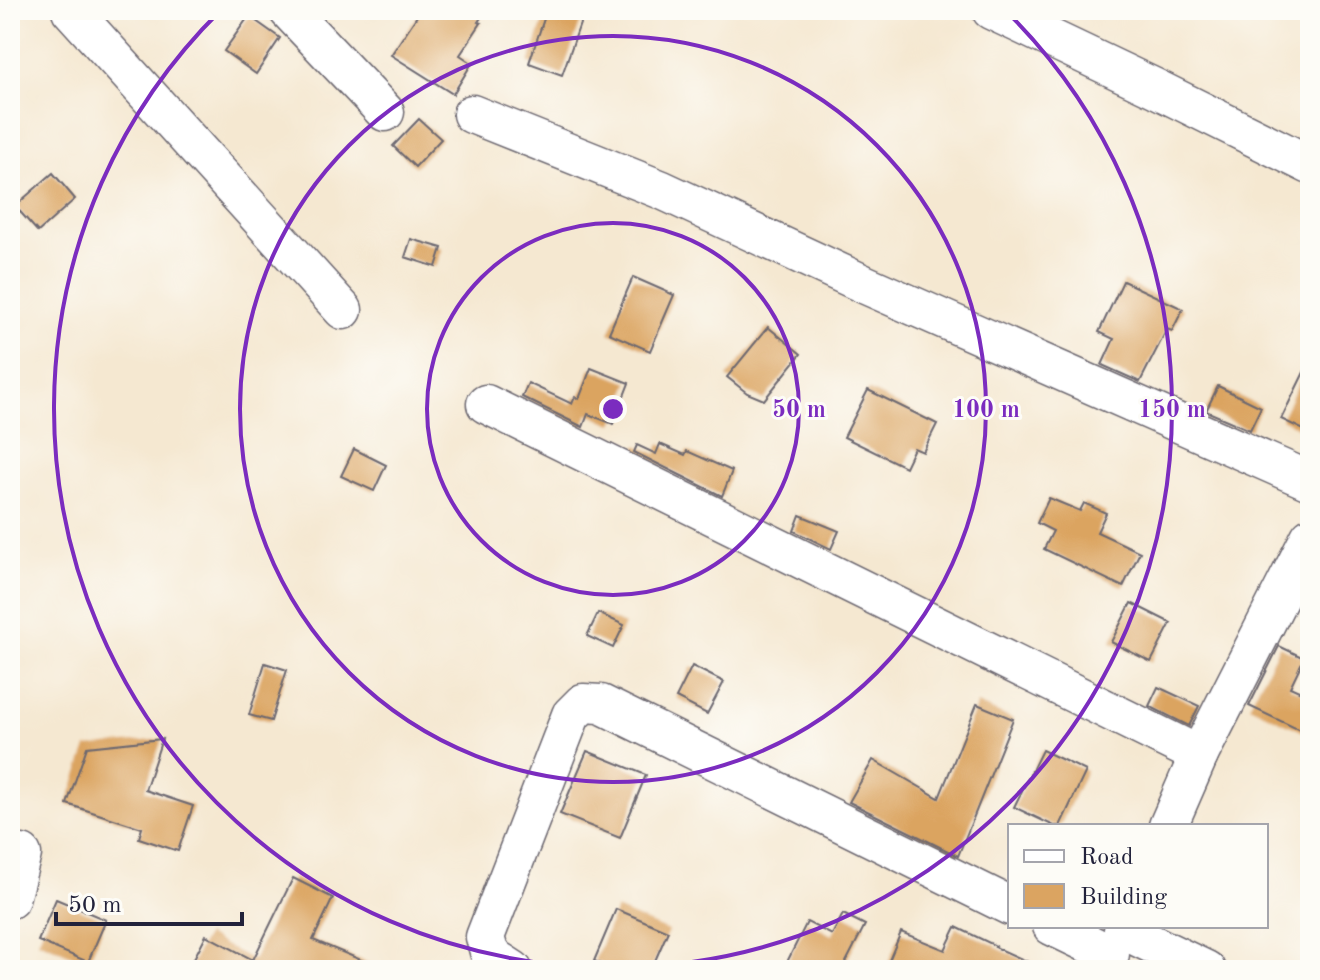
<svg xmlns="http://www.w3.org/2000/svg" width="1320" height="980" font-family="'Old Standard TT',serif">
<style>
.building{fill:#dba461}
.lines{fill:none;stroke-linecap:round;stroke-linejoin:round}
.minor-casing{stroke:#6c6770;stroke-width:41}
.minor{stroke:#fff;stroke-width:38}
.ring{fill:none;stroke:#7b2cbf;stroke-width:4}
.centre{fill:#7b2cbf;stroke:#fdfcf7;stroke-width:4}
.ring-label{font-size:24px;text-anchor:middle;font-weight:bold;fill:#7b2cbf;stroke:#fdfcf7;stroke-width:6;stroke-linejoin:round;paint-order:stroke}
</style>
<rect width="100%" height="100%" fill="#fdfcf7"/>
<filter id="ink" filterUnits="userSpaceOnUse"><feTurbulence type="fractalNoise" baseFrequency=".0125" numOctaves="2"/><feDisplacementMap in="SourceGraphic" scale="16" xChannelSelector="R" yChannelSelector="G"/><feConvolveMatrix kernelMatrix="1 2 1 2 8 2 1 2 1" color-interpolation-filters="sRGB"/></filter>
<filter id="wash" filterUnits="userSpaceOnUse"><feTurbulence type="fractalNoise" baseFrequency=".006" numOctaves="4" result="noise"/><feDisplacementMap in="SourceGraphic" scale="32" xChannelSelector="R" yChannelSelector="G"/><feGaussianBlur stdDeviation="1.8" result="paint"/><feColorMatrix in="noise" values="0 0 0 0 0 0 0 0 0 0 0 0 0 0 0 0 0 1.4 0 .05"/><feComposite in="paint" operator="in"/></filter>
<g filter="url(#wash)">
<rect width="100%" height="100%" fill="#f5e8d1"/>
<g id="blocks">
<!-- building -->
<g class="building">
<polygon points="421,10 486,10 478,22 481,23 460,55 472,63 453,94 391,55"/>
<polygon points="547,10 557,10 582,18 562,75 529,63"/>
<polygon points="249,16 280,38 256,74 224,51"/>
<polygon points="419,119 441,139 415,167 393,146"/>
<polygon points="53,173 75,199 38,232 15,206"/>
<polygon points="411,239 442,248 436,267 405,257"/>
<polygon points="633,277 674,295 650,351 609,333"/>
<polygon points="1123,281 1183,309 1172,331 1167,329 1140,382 1102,365 1114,339 1099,332"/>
<polygon points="768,327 801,354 764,400 747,393 727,377"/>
<polygon points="1310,360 1310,433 1281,419"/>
<polygon points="591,368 629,383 613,424 588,414 583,427 522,397 528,383 572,404 575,397 579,399"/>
<polygon points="1218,386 1261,407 1250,430 1206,411"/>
<polygon points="868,390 937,424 923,452 914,448 905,467 844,437"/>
<polygon points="660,444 685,455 687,451 732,471 722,496 634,452 637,445 656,454"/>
<polygon points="354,449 386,465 374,491 341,476"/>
<polygon points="1049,498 1080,511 1084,503 1106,513 1097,532 1140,552 1123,587 1044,549 1053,531 1037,523"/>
<polygon points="800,515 839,531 831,549 794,531"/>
<polygon points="1131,603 1171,623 1151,662 1111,642"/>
<polygon points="598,613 624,625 613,648 587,636"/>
<polygon points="1279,646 1304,658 1290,687 1310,696 1310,735 1249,706"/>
<polygon points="265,663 287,670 271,721 249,715"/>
<polygon points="692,666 724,682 707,714 676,698"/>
<polygon points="1158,687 1199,706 1189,726 1149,706"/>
<polygon points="977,704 1013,719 958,856 849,802 873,760 939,798"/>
<polygon points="162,739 145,790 193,806 178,851 139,838 142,828 67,804 87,747"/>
<polygon points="1042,750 1086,771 1060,826 1054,826 1014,807"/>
<polygon points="587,751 646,775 620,838 560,814"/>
<polygon points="293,878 333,898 313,940 385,970 188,970 206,935 253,960"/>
<polygon points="56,899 106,920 88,962 38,941"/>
<polygon points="616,909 668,931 651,970 615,970 594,961"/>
<polygon points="843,914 865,925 842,970 783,970 807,922 832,935"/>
<polygon points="956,927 996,946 995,947 1046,970 885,970 901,932 945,950"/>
</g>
</g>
</g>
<g filter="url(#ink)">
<use href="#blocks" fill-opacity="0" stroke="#6c6770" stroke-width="2"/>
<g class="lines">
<!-- minor casing -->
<g class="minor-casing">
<g id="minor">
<polyline points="71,10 343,310"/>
<polyline points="288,10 385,112"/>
<polyline points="991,10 1153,87 1310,165"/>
<polyline points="472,114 662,190 866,285 1310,481"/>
<polyline points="486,404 1199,755"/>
<polyline points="1168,826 1199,755 1310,537"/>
<polyline points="10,899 22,854"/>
<polyline points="1052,926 1110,954"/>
<polyline points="1123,930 1206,970"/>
<polyline points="513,970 490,955 485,937 571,715 583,703 601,704 1010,906"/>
</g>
</g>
<!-- minor -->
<use href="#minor" class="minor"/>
</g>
</g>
<!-- distance rings -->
<g class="ring">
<circle cx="613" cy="409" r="186"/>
<circle cx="613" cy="409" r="373"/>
<path d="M1005 10A559 559 0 1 1 221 10"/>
</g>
<circle cx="613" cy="409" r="12" class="centre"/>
<g class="ring-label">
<text x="799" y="417">50 m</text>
<text x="986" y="417">100 m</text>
<text x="1172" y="417">150 m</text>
</g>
<!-- margin -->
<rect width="1320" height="980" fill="none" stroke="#fdfcf7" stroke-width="40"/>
<!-- legend -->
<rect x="1008" y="824" width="260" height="104" fill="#fdfcf7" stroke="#a5a5ac" stroke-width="2"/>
<rect x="1024" y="850" width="40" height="12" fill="#ffffff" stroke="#a5a5ac" stroke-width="2"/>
<text x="1080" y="864" font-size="24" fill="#22223b">Road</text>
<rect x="1024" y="884" width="40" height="24" fill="#dba461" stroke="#a5a5ac" stroke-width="2"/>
<text x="1080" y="904" font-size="24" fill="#22223b">Building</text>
<!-- scale -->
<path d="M56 912v12h186v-12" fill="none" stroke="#22223b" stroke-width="4"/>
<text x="68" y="912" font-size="24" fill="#22223b" stroke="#fdfcf7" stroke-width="6" paint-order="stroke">50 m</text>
</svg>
